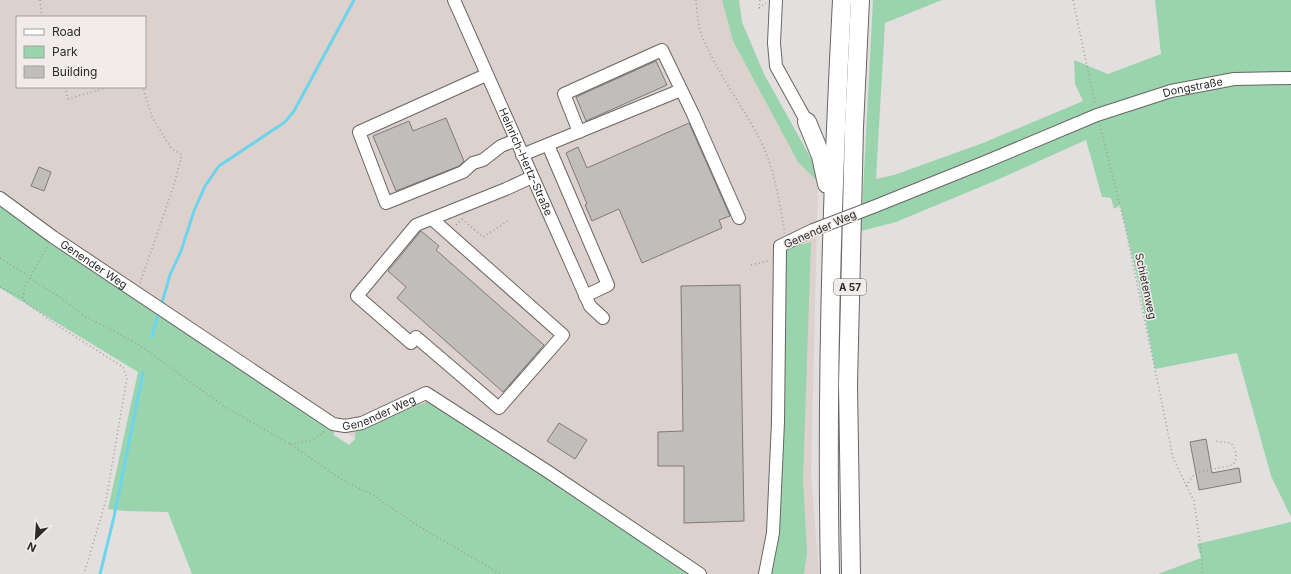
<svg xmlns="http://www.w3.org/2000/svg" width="1291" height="574" font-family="Inter,sans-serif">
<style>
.built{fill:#dcd1cc;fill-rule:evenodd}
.green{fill:#99d4ad}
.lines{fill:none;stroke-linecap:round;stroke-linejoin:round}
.stream{stroke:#6cd4ec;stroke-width:3}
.building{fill:#c1bdbb;stroke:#7f7b7a}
.minor-casing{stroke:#686563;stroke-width:14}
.highway-casing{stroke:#686563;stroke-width:20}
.path{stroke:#9f9c9b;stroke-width:1.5;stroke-dasharray:1 3;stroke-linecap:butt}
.minor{stroke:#fff;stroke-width:12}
.highway{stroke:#fff;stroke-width:18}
.minor-bridge-casing{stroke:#686563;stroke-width:14;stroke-linecap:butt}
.path-bridge{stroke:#9f9c9b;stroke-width:1.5;stroke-dasharray:1 3;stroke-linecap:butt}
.minor-bridge{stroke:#fff;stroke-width:12}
.labels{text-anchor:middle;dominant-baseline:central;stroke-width:3;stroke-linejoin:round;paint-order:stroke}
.shield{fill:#f1eceb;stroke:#676564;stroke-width:1}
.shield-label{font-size:10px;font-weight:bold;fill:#2c2b2a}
.street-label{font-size:11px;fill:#2c2b2a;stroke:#f1eceb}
</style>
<rect width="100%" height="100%" fill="#e3dfde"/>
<!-- built -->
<path class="built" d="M 0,0 L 722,0 L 733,41 L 798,162 L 818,182 L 811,474 L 819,574 L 564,574 L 333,424 L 0,198 ZM 17,17 L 145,17 L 145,87 L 17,87 Z"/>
<!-- green -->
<g class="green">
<polygon points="722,0 739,0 742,22 764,74 818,171 818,182 798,162 733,41"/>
<polygon points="873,0 942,0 885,23 876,179 894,175 983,143 1083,101 1075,84 1074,60 1108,74 1161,54 1155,0 1291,0 1291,517 1271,476 1237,353 1155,369 1139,285 1120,205 1114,209 1111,198 1102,197 1086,140 997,180 896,222 861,231"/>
<polygon points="0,198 333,424 334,435 349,445 355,439 356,429 430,401 692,574 192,574 168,512 126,511 108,509 138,372 0,288"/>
<polygon points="811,242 803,479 807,552 804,574 771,574 779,532 785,249"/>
<polygon points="1291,522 1291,574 1158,574 1201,558 1197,544"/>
</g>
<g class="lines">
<!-- stream -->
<g class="stream">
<polyline points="161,306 170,275 181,251 194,211 205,186 219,166 285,122 294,111 354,0"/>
<polyline points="152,337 159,311"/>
<polyline points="100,574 114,517 143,372"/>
</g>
</g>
<!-- building -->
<g class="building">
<polygon points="656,61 667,85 586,121 576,97"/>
<polygon points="446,118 464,161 459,166 396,191 373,136 409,121 413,131"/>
<polygon points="689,123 730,216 719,220 722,228 642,263 619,209 592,221 585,205 587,204 566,153 578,147 587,168"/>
<polygon points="39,167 51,172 44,191 31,186"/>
<polygon points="421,231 439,246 436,250 544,345 503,392 397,298 406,287 388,271"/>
<polygon points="740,285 744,521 684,523 684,466 658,466 658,432 683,431 681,286"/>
<polygon points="559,423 587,440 575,459 547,441"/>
<polygon points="1206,439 1212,473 1239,468 1241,482 1199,490 1190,442"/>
</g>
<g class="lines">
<!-- minor casing -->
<g class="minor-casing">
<g id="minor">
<path id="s1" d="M 454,0 L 590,306 L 603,318"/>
<polyline points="776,0 774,43 776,66 807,122"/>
<polyline points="486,75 359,132 386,203 463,172 473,163 483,160 501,146 516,140"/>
<polyline points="579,132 564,94 662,50 693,114 739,218"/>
<polyline points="548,145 608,285 585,296"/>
<polyline points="522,155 681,90"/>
<path id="s2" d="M 0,198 L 53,237 L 333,424 L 345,426 L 362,423 L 426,393 L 547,471 L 700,574"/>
<path id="s3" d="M 873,207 L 985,162 L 1097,115 L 1171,91 L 1234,79 L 1291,78"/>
<polyline points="432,219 563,335 499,408 416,337 411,343 357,296 416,225 506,189 532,177"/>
<polyline points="765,574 773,533 778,422 780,246 813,230"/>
</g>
</g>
<!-- highway casing -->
<g class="highway-casing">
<g id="highway">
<polyline points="807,122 821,156 827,184"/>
<path d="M 830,574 C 826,383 832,191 842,0"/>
<polyline points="851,574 848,385 854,127 860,0"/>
</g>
</g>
<!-- path -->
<g class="path">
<polyline points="40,0 42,17"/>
<path d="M 696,0 C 697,11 698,25 702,36 C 717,73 743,106 761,142 C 775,170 779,202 785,233"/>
<polyline points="760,0 759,8 766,3"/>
<polyline points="1073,0 1095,104"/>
<polyline points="65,87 68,99 108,87"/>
<polyline points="1100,125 1125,226 1158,384 1173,458 1194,501 1202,557 1202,574"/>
<polyline points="462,219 483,237 508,221"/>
<polyline points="456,225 462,219"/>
<polyline points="0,258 24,273"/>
<polyline points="751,265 768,261"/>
<polyline points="36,282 68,303 84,316 138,344 225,407 290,444 344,481 375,496 415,524 500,574"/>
<polyline points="140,283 173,188 182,155 171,148 152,117 143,87"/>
<polyline points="0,287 23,298 26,303 60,327 123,367 127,378 106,500 84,574"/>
<polyline points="23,298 25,286 48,246"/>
<path d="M 290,444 C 306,442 313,441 325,431"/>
<path d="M 1186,486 L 1195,473 L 1233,465 C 1238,457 1236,450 1231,443 L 1214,441"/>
</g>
<!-- minor -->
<use href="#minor" class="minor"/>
<!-- highway -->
<use href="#highway" class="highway"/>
<!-- minor-bridge casing -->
<g class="minor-bridge-casing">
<polyline id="minor-bridge" points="813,230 873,207"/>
</g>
<!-- path-bridge -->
<polyline class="path-bridge" points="24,273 36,282"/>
<!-- minor-bridge -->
<use href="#minor-bridge" class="minor-bridge"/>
</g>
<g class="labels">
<!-- shield labels -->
<rect class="shield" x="834" y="279" width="32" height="16" rx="3"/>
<g class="shield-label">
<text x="850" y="287">A 57</text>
</g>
<!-- street labels -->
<g class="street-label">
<text stroke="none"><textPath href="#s3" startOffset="342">Dongstraße</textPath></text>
<text stroke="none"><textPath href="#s1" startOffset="177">Heinrich-Hertz-Straße</textPath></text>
<text transform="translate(820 229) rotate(-24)">Genender Weg</text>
<text stroke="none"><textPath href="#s2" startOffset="115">Genender Weg</textPath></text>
<text transform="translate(1146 286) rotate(78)">Schietenweg</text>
<text stroke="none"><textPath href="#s2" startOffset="451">Genender Weg</textPath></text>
</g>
</g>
<!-- legend -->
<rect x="16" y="16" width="130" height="72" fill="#f1eceb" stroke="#a29f9e"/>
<rect x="24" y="29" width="20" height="6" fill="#ffffff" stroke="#a29f9e"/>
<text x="52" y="36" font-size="12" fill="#2c2b2a">Road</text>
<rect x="24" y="46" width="20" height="12" fill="#99d4ad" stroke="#a29f9e"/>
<text x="52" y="56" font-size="12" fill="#2c2b2a">Park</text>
<rect x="24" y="66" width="20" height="12" fill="#c1bdbb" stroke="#a29f9e"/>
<text x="52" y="76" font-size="12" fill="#2c2b2a">Building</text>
<!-- north arrow -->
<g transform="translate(36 538) rotate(205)" stroke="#f1eceb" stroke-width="3" paint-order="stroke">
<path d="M0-3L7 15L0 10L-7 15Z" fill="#2c2b2a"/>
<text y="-6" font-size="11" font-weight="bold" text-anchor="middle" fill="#2c2b2a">N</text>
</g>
</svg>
